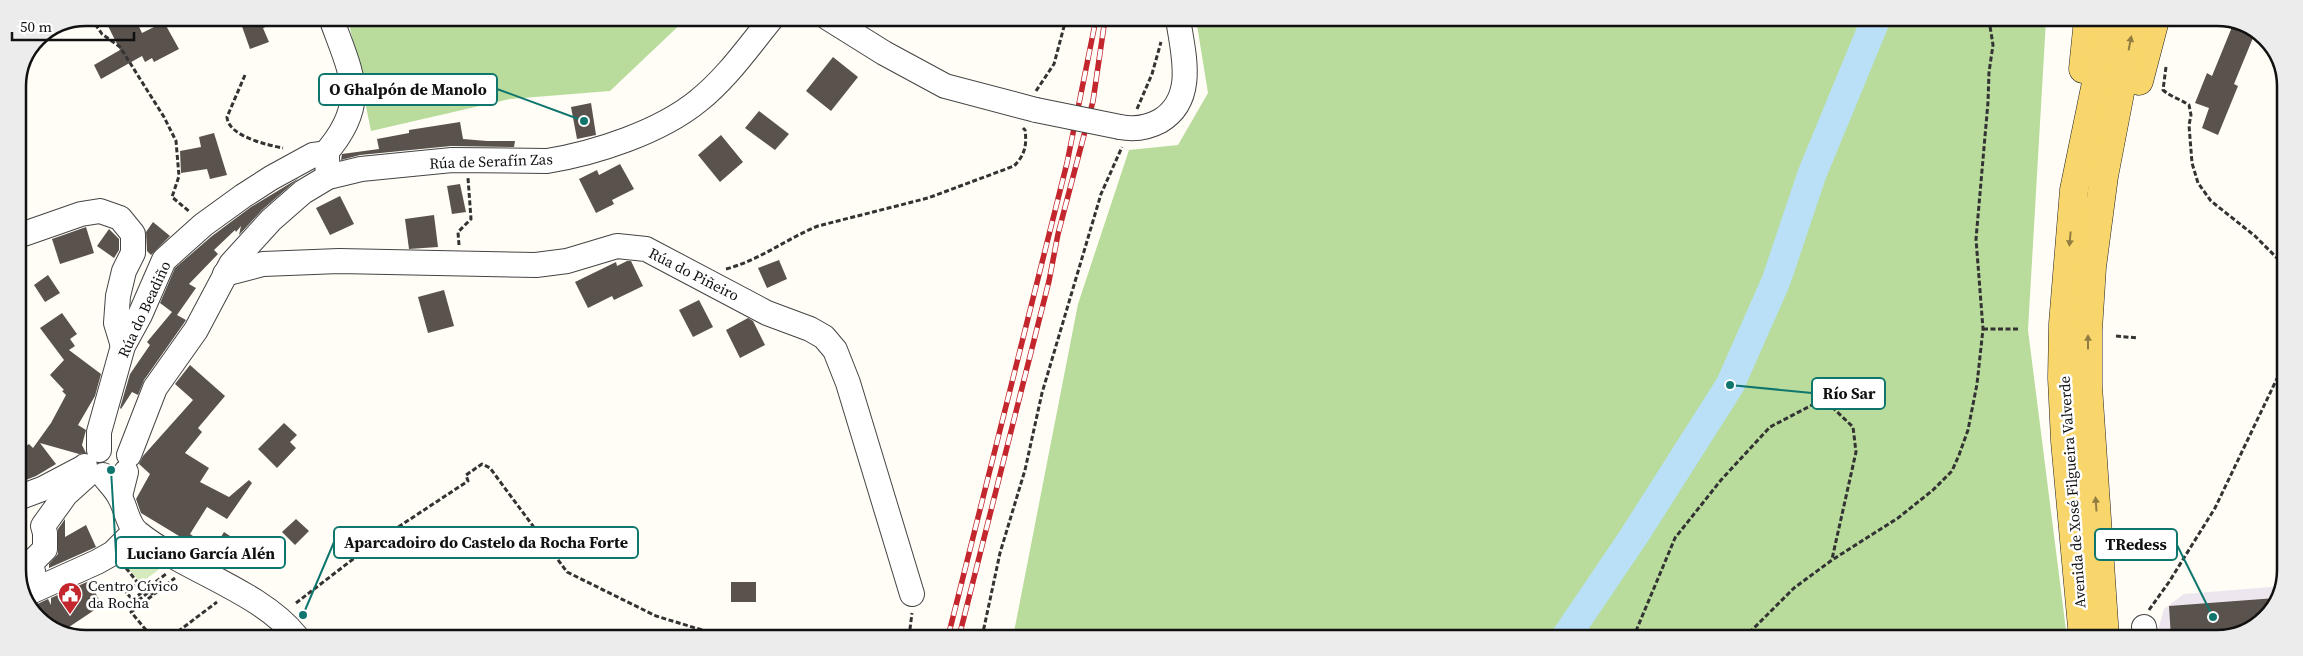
<svg xmlns="http://www.w3.org/2000/svg" width="2303" height="656" font-family="'Source Serif 4',serif">
<style>
.industrial{fill:#eee6ef}
.green{fill:#d5ebbd}
.forest{fill:#b9dc9c}
.lines{fill:none;stroke-linecap:round;stroke-linejoin:round}
.river{stroke:#b9e0f7;stroke-width:29}
.building{fill:#5a524d}
.minor-casing{stroke:#444;stroke-width:26}
.major-casing{stroke:#222;stroke-width:29}
.path{stroke:#333;stroke-width:3;stroke-dasharray:5 2.5;stroke-linecap:butt}
.minor{stroke:#fff;stroke-width:24}
.major{stroke:#f9d66b;stroke-width:28}
.rail-casing{stroke:#c4262e;stroke-width:5.5}
.rail{stroke:#fff;stroke-width:4;stroke-dasharray:11;stroke-linecap:butt}
.minor-bridge-casing{stroke:#444;stroke-width:26;stroke-linecap:butt}
.minor-bridge{stroke:#fff;stroke-width:24}
.oneway{fill:#917d42}
.labels{text-anchor:middle;dominant-baseline:central;stroke-width:5;stroke-linejoin:round;paint-order:stroke}
.street-label{font-size:15px;fill:#111;stroke:#fff}
.poi-label{font-size:15px;fill:#111;stroke:#fff;text-anchor:start}
.rim{fill:none;stroke:#111;stroke-width:2.5}
.leader{fill:none;stroke:#0f766e;stroke-width:2}
.callout-dot{fill:#0f766e;stroke:#fff;stroke-width:2}
.callout{fill:#fff;stroke:#0f766e;stroke-width:2}
.callout-label{font-size:16px;text-anchor:middle;font-weight:bold;fill:#111}
</style>
<rect width="100%" height="100%" fill="#fffdf5"/>
<!-- industrial -->
<polygon class="industrial" points="2283,586 2259,624 2217,638 2158,638 2157,633 2164,609 2184,594"/>
<!-- green -->
<polygon class="green" points="142,552 162,567 141,583 125,565"/>
<!-- forest -->
<g class="forest">
<polygon points="348,18 687,18 610,91 510,99 371,131"/>
<polygon points="1196,19 2046,20 2028,330 2067,638 1013,637 1078,304 1129,150 1178,145 1208,93"/>
</g>
<g class="lines">
<!-- river -->
<polyline class="river" points="1565,638 1634,536 1730,385 1776,281 1812,174 1876,19"/>
</g>
<!-- building -->
<g class="building">
<polygon points="104,18 135,18 142,33 164,22 179,49 154,62 152,58 145,62 142,56 101,79 94,65 120,50"/>
<polygon points="239,18 286,18 286,20 263,28 269,42 250,49"/>
<polygon points="2242,24 2255,33 2234,84 2238,86 2218,135 2202,128 2209,108 2195,103 2207,73 2212,76 2232,27 2239,30"/>
<polygon points="833,57 858,77 831,111 806,91"/>
<polygon points="591,103 596,135 577,139 571,107"/>
<polygon points="759,111 789,134 775,150 745,128"/>
<polygon points="460,122 463,139 487,141 515,141 514,147 451,146 360,155 341,160 342,154 379,149 377,139 409,133 409,130"/>
<polygon points="214,133 227,175 210,179 207,169 181,173 180,151 201,147 199,137"/>
<polygon points="721,135 743,162 720,182 698,155"/>
<polygon points="620,164 634,189 612,200 614,204 596,213 579,179 597,170 599,175"/>
<polygon points="299,178 262,210 239,235 241,226 236,232 235,230 214,250 218,254 189,284 196,288 177,315 186,320 184,323 144,380 138,395 132,392 121,409 120,408 130,374 150,345 147,342 172,312 160,303 175,268 212,236 251,207"/>
<polygon points="460,184 466,212 452,214 447,186"/>
<polygon points="340,196 354,224 330,235 316,208"/>
<polygon points="434,215 438,247 409,249 405,219"/>
<polygon points="153,222 170,236 151,255 147,251 146,232"/>
<polygon points="86,227 94,253 60,264 52,239"/>
<polygon points="109,229 119,239 119,250 114,258 97,246"/>
<polygon points="779,260 787,279 767,288 758,268"/>
<polygon points="627,261 631,261 643,286 614,300 612,296 588,308 575,282 616,262 617,266"/>
<polygon points="48,275 60,293 45,302 34,285"/>
<polygon points="444,290 454,326 428,333 418,297"/>
<polygon points="699,300 713,327 693,337 679,310"/>
<polygon points="62,313 77,334 70,339 75,346 69,350 101,374 95,396 78,425 86,430 82,445 86,453 79,454 40,443 56,464 36,476 18,483 18,452 29,444 33,448 51,423 66,395 62,391 64,390 50,375 64,360 40,328"/>
<polygon points="748,318 753,321 765,345 740,358 726,330"/>
<polygon points="190,365 225,396 198,428 202,432 185,453 209,468 200,482 229,497 249,480 252,483 227,519 207,507 190,534 213,550 224,532 239,542 224,568 181,545 179,543 184,539 141,513 136,499 150,474 139,464 143,456 193,400 175,384"/>
<polygon points="284,423 297,435 290,442 296,448 277,468 258,449"/>
<polygon points="65,519 65,537 86,525 96,547 49,568 49,564 58,554 58,529"/>
<polygon points="296,519 309,531 295,545 282,532"/>
<polygon points="18,535 25,550 18,561"/>
<polygon points="89,581 102,605 63,631 65,634 34,615 31,607 48,599 51,605 51,598"/>
<rect x="731" y="582" width="25" height="20"/>
<polygon points="2276,598 2259,624 2217,638 2171,638 2169,606"/>
</g>
<g class="lines">
<!-- minor casing -->
<g class="minor-casing">
<g id="minor">
<polyline points="828,18 884,53 945,86 1036,110"/>
<path d="M 1120,127 C 1135,130 1147,128 1160,121 C 1197,99 1183,53 1178,19"/>
<path d="M 324,155 C 370,103 352,76 331,18"/>
<polyline points="18,236 81,214 100,211 120,218 133,234 133,253 124,271 118,296 116,323 123,346"/>
<polyline points="225,274 263,264 339,261 536,265 567,261 617,246 646,249 767,313 810,329 824,337 835,350 848,383 912,594"/>
<polyline points="99,450 99,432 123,346 140,315 164,260 203,225 243,196 271,178 313,155 321,154 327,158 328,177"/>
<path d="M 129,455 L 155,388 L 196,330 L 231,264 L 271,220 L 303,192 L 328,177 L 361,169 L 452,160 L 547,161 C 596,153 660,132 698,101 C 727,78 749,46 772,18"/>
<path d="M 103,475 C 108,482 115,488 119,496 C 126,506 127,525 138,533 C 184,570 260,591 296,636"/>
<polyline points="120,496 126,472"/>
<polyline points="18,498 42,489 82,468"/>
<polyline points="33,590 34,576 31,563 45,549 45,533 43,526 66,494 86,476 85,466"/>
<polyline points="26,594 97,562 113,553 135,531"/>
<polyline points="2144,627 2146,638"/>
</g>
</g>
<!-- major casing -->
<g class="major-casing">
<g id="major">
<polyline points="2083,69 2088,20"/>
<polyline points="2139,81 2155,20"/>
<polyline points="2083,638 2065,441 2062,378 2063,324 2074,190 2109,20"/>
<polyline points="2105,638 2088,386 2088,330 2092,267 2104,176 2134,20"/>
</g>
</g>
<!-- path -->
<g class="path">
<polyline points="91,18 102,34 120,47 164,117 176,141 179,176 172,197 190,212"/>
<path d="M 2166,67 L 2163,90 C 2171,97 2180,99 2189,105 L 2191,115 L 2189,125 L 2192,163 L 2198,183 L 2211,201 L 2255,236 L 2285,266"/>
<path d="M 245,75 L 227,117 C 228,136 267,145 283,148"/>
<polyline points="1036,91 1054,64 1066,19"/>
<polyline points="1137,109 1152,74 1161,42"/>
<polyline points="459,245 458,232 471,219 468,178"/>
<path d="M 726,269 C 760,260 786,239 818,226 L 928,198 L 1014,166 C 1025,155 1027,145 1025,130 L 1023,128"/>
<polyline points="1983,329 2019,329"/>
<polyline points="2116,336 2138,338"/>
<polyline points="126,568 138,583 126,592 135,603 150,591 153,595"/>
<polyline points="132,600 166,574"/>
<polyline points="296,603 374,543 465,483 468,481 466,475 482,464 490,468 567,572 656,616 725,637"/>
<polyline points="2149,610 2169,582 2215,508 2284,364"/>
<polyline points="151,636 131,612 175,578"/>
<polyline points="172,636 217,602"/>
<polyline points="909,637 912,613"/>
<polyline points="982,637 1000,553 1025,470 1042,393 1101,194 1122,147"/>
<polyline points="1633,638 1675,538 1721,480 1770,427 1814,404 1832,407 1853,427 1856,452 1832,559"/>
<polyline points="1744,638 1794,588 1832,560 1898,518 1933,490 1952,471 1959,455 1968,430 1977,384 1983,329 1976,239 1988,102 1989,72 1993,45 1989,20"/>
</g>
<!-- minor -->
<use href="#minor" class="minor"/>
<!-- major -->
<use href="#major" class="major"/>
<!-- rail casing -->
<g class="rail-casing">
<g id="rail">
<polyline points="948,637 1067,163 1096,19"/>
<polyline points="959,637 1049,281 1058,234 1093,101 1105,19"/>
</g>
</g>
<!-- rail -->
<use href="#rail" class="rail"/>
<!-- minor-bridge casing -->
<g class="minor-bridge-casing">
<polyline id="minor-bridge" points="1036,110 1120,127"/>
</g>
<!-- minor-bridge -->
<use href="#minor-bridge" class="minor-bridge"/>
</g>
<!-- one-way arrows -->
<defs><path id="oneway-solid" d="M-6-.8H1V-3.2L6.5 0L1 3.2V.8H-6Z" transform="scale(1.25)"/></defs>
<g class="oneway">
<use href="#oneway-solid" transform="translate(2130 43) rotate(-79)"/>
<use href="#oneway-solid" transform="translate(2070 239) rotate(95)"/>
<use href="#oneway-solid" transform="translate(2088 342) rotate(-90)"/>
<use href="#oneway-solid" transform="translate(2096 504) rotate(-94)"/>
</g>
<!-- icons -->
<defs>
<g id="civic-pin" transform="scale(1.25)"><path d="M0 17L-7.5 6A9.5 9.5 0 1 1 7.5 6Z" fill="#c4262e" stroke="#fff"/><path d="M-.6-6.5H3V-4.5H.6V-3L4-1V1h2V6H-6V1h2V-1L-.6-3ZM-1.2 2.5V6h2.4V2.5Z" fill="#fff"/></g>
</defs>
<g fill-rule="evenodd">
<use href="#civic-pin" x="70" y="594"/>
</g>
<g class="labels">
<!-- street labels -->
<g class="street-label">
<text transform="translate(491 161) rotate(-2)">Rúa de Serafín Zas</text>
<text transform="translate(694 274) rotate(27)">Rúa do Piñeiro</text>
<text transform="translate(144 309) rotate(-65)">Rúa do Beadiño</text>
<text transform="translate(2072 492) rotate(-94)">Avenida de Xosé Filgueira Valverde</text>
</g>
<!-- poi labels -->
<g class="poi-label">
<text x="88" y="585">Centro Cívico<tspan x="88" dy="17">da Rocha</tspan></text>
</g>
</g>
<!-- crop -->
<path d="M0 0H2303V656H0ZM86 26H2217A60 60 0 0 1 2277 86V570A60 60 0 0 1 2217 630H86A60 60 0 0 1 26 570V86A60 60 0 0 1 86 26Z" fill="#ececec" fill-rule="evenodd"/>
<path class="rim" d="M86 26H2217A60 60 0 0 1 2277 86V570A60 60 0 0 1 2217 630H86A60 60 0 0 1 26 570V86A60 60 0 0 1 86 26Z"/>
<!-- callouts -->
<path class="leader" d="M584 121L497 89M1730 385L1812 393M303 615L334 542M2213 617L2177 545M111 470L116 553"/>
<g class="callout-dot">
<circle cx="584" cy="121" r="5"/>
<circle cx="1730" cy="385" r="5"/>
<circle cx="303" cy="615" r="5"/>
<circle cx="2213" cy="617" r="5"/>
<circle cx="111" cy="470" r="5"/>
</g>
<g class="callout">
<rect x="319" y="74" width="178" height="31" rx="5"/>
<rect x="1812" y="378" width="73" height="31" rx="5"/>
<rect x="334" y="527" width="304" height="31" rx="5"/>
<rect x="2095" y="529" width="82" height="31" rx="5"/>
<rect x="116" y="537" width="169" height="31" rx="5"/>
</g>
<g class="callout-label">
<text x="408" y="95">O Ghalpón de Manolo</text>
<text x="1849" y="399">Río Sar</text>
<text x="486" y="548">Aparcadoiro do Castelo da Rocha Forte</text>
<text x="2136" y="550">TRedess</text>
<text x="201" y="559">Luciano García Alén</text>
</g>
<!-- scale -->
<path d="M12 32v8h122v-8" fill="none" stroke="#111111" stroke-width="2.5"/>
<text x="20" y="32" font-size="15" fill="#111111" stroke="#ffffff" stroke-width="4" paint-order="stroke">50 m</text>
</svg>
